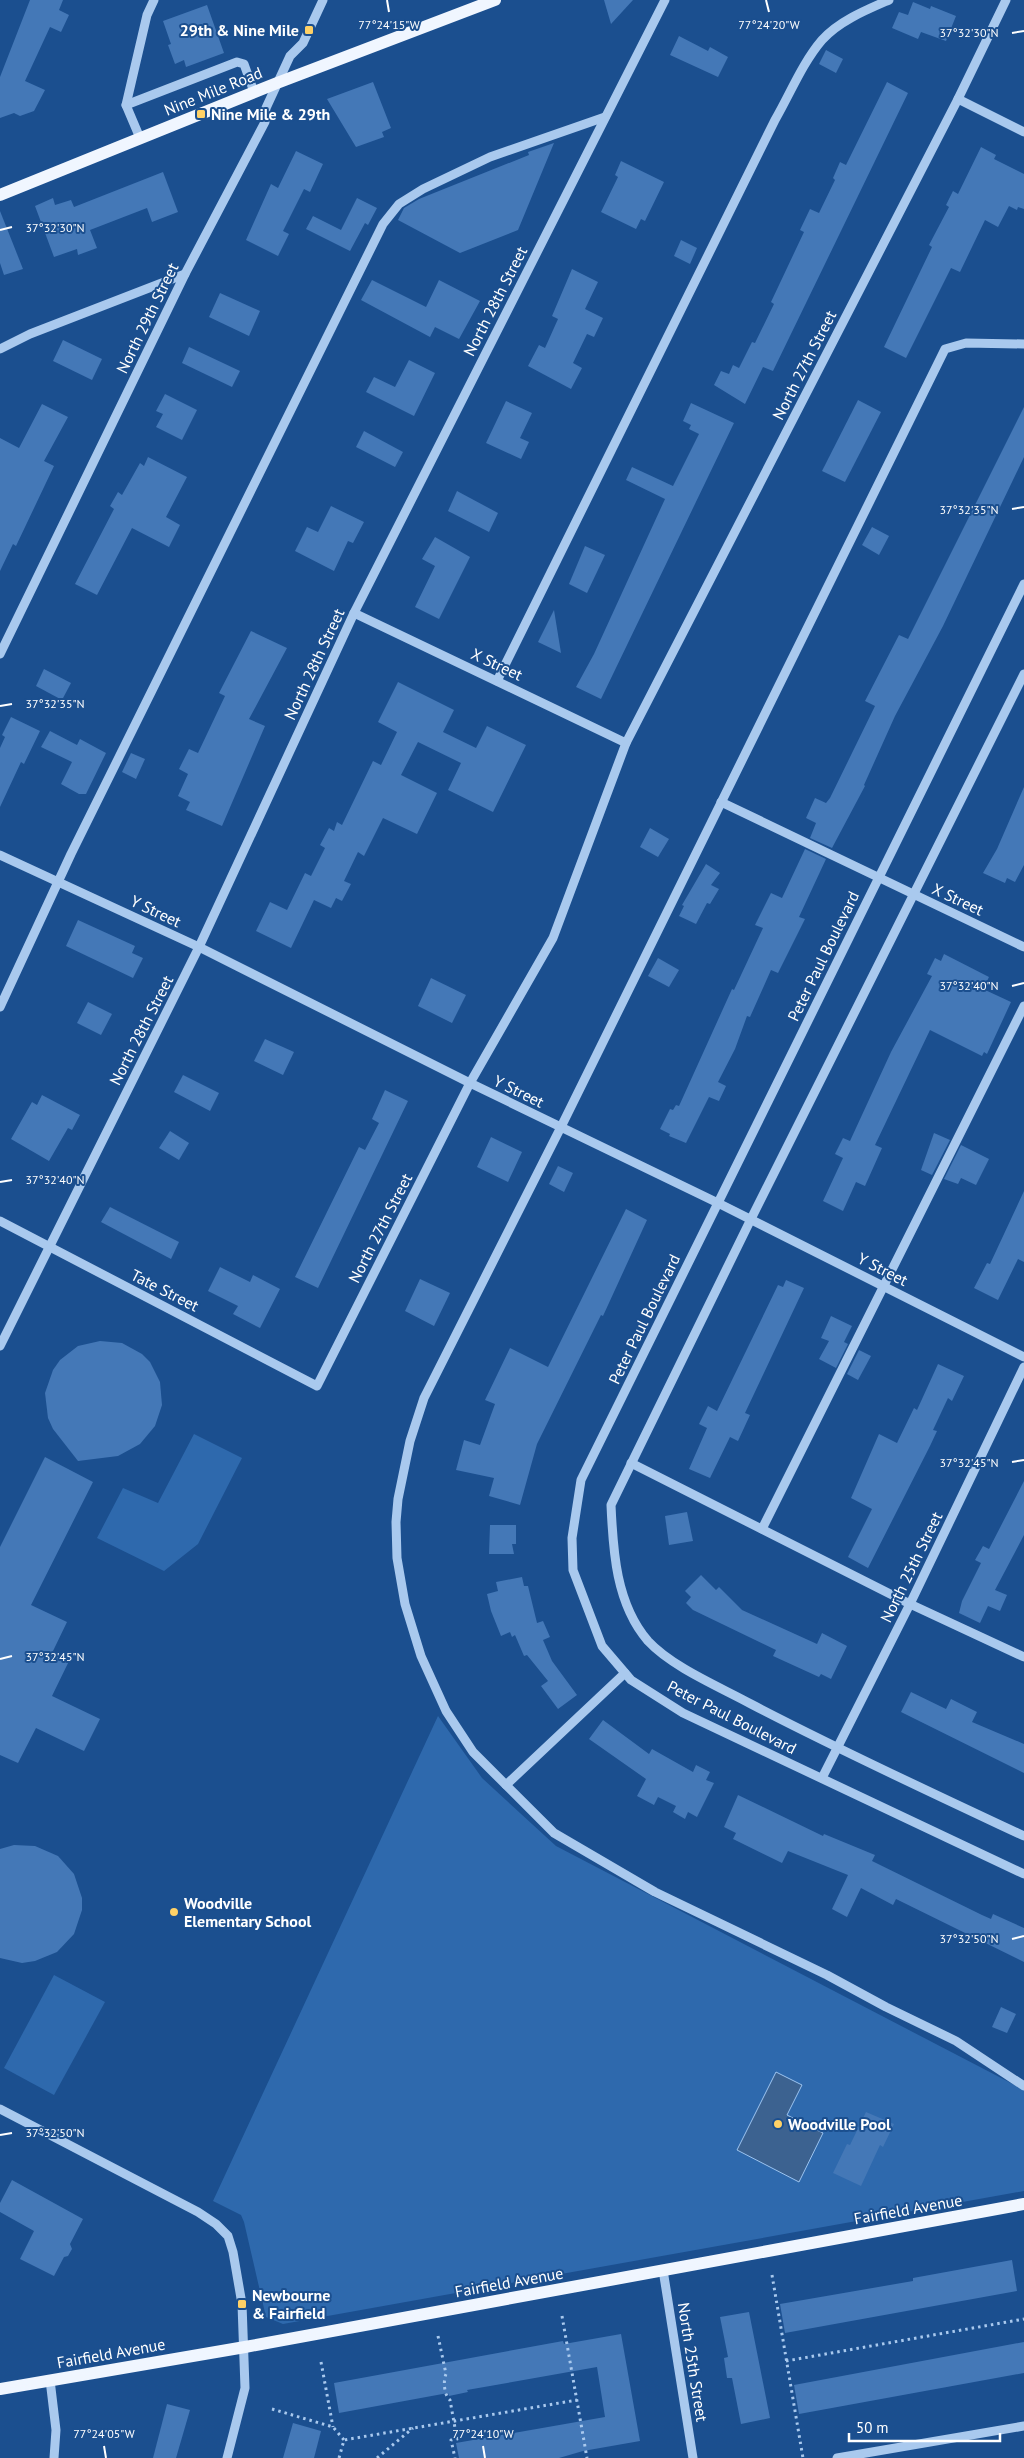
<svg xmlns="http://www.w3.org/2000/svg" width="1024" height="2458" font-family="'PT Sans',sans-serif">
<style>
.green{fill:#2e69ad}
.water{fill:#3c6290;stroke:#9cc4f0}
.building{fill:#4478b7}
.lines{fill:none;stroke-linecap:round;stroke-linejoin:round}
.path{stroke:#a9c9ee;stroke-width:3;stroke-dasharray:2.5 4;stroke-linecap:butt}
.minor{stroke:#a9c9ee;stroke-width:9}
.major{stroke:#f0f6ff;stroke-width:12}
.ticks{fill:none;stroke:#fff;stroke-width:2}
.poi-dot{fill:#ffd166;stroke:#1b4f8f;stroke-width:2}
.labels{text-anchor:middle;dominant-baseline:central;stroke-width:4;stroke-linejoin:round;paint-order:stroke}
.poi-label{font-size:16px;font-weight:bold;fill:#fff;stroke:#1b4f8f;text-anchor:start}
.street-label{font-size:16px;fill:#fff;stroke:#1b4f8f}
.ticks-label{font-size:12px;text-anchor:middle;fill:#fff;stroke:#1b4f8f;stroke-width:4;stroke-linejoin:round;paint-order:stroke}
</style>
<rect width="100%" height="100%" fill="#1b4f8f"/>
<!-- green -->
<g class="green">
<polygon points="194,1434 242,1458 198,1544 164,1571 97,1538 123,1488 158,1503"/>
<polygon points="438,1716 482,1778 556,1846 1024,2090 1024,2191 283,2324 266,2317 244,2222 241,2215 213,2201"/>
<polygon points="54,1975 105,2002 54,2095 4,2068"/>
</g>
<!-- water -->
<polygon class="water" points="776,2072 802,2085 787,2115 823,2133 799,2182 737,2150"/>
<!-- building -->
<g class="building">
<polygon points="30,0 63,0 59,10 69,15 61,32 50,27 25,81 45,90 34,111 20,116 14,113 0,118 0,77"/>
<polygon points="604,0 633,0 611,24"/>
<polygon points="913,2 930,9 931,6 956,16 946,41 921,32 918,39 892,28 899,12 908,15"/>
<polygon points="207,5 224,53 186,67 184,60 175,64 168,45 171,44 163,21"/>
<polygon points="679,36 708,51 710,47 728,57 718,77 670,55"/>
<polygon points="826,50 843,59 836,73 819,64"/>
<polygon points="373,82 391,128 382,132 384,137 356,147 327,99"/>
<polygon points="887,82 908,93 773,371 763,367 745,404 714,385 721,371 729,374 733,365 739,368 752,342 755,343 774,304 771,302 804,232 800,230 810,209 819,213 835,180 833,178 840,162 846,165"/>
<polygon points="554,143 518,230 460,253 398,220 404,208 419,199 529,155 528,152"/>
<polygon points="981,147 996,155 994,159 1024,174 1024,209 1018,207 1017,210 1009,206 998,227 985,220 960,272 951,268 906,358 884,347 932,247 929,245 949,207 946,205 953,191 958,194"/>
<polygon points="296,151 323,164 310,192 304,189 283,231 289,234 278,256 246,240 271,184 278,188"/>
<polygon points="621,161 664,182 645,221 641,219 636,229 601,212 618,177 615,175"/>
<polygon points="163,172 178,212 152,222 147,208 90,230 97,248 78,255 77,249 54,257 35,206 53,198 55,205 71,200 74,207"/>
<polygon points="357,198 377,208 368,225 365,223 350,251 306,229 313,216 341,230"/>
<polygon points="0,211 23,269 4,275 0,263"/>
<polygon points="681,240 697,248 690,264 674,256"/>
<polygon points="572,269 598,282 585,309 603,318 594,337 587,334 573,363 582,368 571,389 528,366 539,345 545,348 558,319 552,316"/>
<polygon points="372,280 426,307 439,280 480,301 459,339 435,327 430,337 361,300"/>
<polygon points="220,293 260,311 249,336 209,317"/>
<polygon points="63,340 102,359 92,380 53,361"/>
<polygon points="189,347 240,371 232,387 182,363"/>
<polygon points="409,360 435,373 414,416 366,392 374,377 395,387"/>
<polygon points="165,394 197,410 182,440 156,427 163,414 156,411"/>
<polygon points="858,400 881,412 845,482 822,471"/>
<polygon points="506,401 532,413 520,438 529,442 521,459 486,443"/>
<polygon points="691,403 734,423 601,699 576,687 594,654 665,499 626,480 632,467 673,486 699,434 689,429 691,425 683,421"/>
<polygon points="42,404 68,417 44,461 54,466 16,546 13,544 0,571 0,438 19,448"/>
<polygon points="1024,407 1024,457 943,626 895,716 864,785 865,786 832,848 810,838 816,823 806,818 815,798 826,803 830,798 875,706 865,701 899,635 908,639"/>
<polygon points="364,431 403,452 395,467 356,447"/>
<polygon points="148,457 187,477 166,517 180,525 169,547 132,528 97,595 75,584 114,509 110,506 118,492 122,495 140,463 144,466"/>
<polygon points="457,491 498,513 489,532 448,511"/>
<polygon points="331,506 364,522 353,543 348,541 334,571 295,551 307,527 318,532"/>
<polygon points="872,527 889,536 879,555 862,545"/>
<polygon points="435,537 470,557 439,619 415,607 435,566 422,559"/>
<polygon points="585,546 605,555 587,593 569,584"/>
<polygon points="554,610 561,653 538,642"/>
<polygon points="251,631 287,648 249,719 265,726 222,826 186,810 190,802 178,796 188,774 179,769 189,749 198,753 225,696 219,693"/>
<polygon points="44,669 71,683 62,700 36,686"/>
<polygon points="398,682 454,710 443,732 476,748 487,726 526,745 493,812 448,790 461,763 418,742 401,775 437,793 417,834 383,818 364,856 358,852 344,881 351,884 342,901 336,898 331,908 314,900 291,948 256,931 270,902 287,910 305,873 311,876 325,848 320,845 329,828 334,831 337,822 342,825 373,761 381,765 397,732 378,722"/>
<polygon points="11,717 40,731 24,764 21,762 0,807 0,748 5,737 2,735"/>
<polygon points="50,731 77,745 80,739 106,753 86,794 79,794 61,784 72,762 41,747"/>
<polygon points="131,753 145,759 136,779 122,772"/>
<polygon points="1024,787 1024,865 1015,882 1007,878 1005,883 983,873 997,849"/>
<polygon points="650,828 669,839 658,857 640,847"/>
<polygon points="805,849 826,859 799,917 805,919 778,973 771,970 750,1017 747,1016 735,1049 718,1082 726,1086 719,1101 709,1097 686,1143 669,1136 670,1134 660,1129 670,1109 673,1110 676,1105 679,1106 732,989 734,990 763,928 755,925 771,893 782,898"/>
<polygon points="706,864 720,873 711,885 719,889 710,904 707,903 696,924 679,916 684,906 682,905"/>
<polygon points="78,920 135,946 132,953 143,958 133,978 66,946"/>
<polygon points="944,954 989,977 983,989 1011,1002 987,1054 984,1052 982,1056 930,1030 875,1145 882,1148 865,1186 856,1182 843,1211 823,1201 843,1158 835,1154 843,1138 850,1141 891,1052 932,976 927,974 935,958 941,961"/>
<polygon points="658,958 679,970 669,987 648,976"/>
<polygon points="431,978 466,995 452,1023 418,1006"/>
<polygon points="88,1002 112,1014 101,1035 77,1023"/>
<polygon points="265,1039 294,1052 283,1075 254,1061"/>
<polygon points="183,1075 219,1093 210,1111 174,1092"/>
<polygon points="385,1090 408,1101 318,1288 295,1277 359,1147 365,1150 379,1123 372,1119"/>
<polygon points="42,1095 80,1115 72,1130 68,1128 49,1161 11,1139 32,1102 37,1105"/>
<polygon points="170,1131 189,1143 179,1160 159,1148"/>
<polygon points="934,1133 950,1140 932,1175 921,1170"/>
<polygon points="491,1137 522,1152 508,1182 477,1167"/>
<polygon points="961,1145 989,1159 976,1185 961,1178 958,1184 944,1179"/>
<polygon points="558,1166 573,1173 564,1192 549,1184"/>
<polygon points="1024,1191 1024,1262 1018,1259 998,1300 974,1288 987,1263 990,1264"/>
<polygon points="110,1207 179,1242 171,1259 101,1222"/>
<polygon points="626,1209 647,1220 603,1316 601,1315 537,1444 520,1505 489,1496 494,1478 456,1470 464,1440 480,1445 495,1404 485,1400 510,1348 548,1367"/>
<polygon points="220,1267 250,1282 253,1275 280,1289 260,1328 233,1314 238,1306 208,1291"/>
<polygon points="420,1279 450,1293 434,1326 405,1311"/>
<polygon points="786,1280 804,1288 745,1413 750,1415 738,1441 730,1437 710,1478 689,1469 707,1428 699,1424 708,1406 717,1411 778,1285 783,1287"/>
<polygon points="831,1316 852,1326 844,1342 848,1344 836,1368 819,1359 829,1341 821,1338"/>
<polygon points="100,1341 122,1343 142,1354 150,1362 160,1382 162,1405 155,1426 140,1444 118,1456 78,1461 53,1429 48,1418 45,1393 53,1370 60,1360 78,1346"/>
<polygon points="859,1350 871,1356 858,1380 847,1374"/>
<polygon points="938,1364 964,1376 952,1401 948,1398 933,1430 937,1431 930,1446 868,1568 848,1557 872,1509 851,1498 879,1434 897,1443 914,1408 917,1410"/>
<polygon points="45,1457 93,1482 31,1605 67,1622 53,1651 70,1659 52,1696 100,1719 84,1751 36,1728 18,1763 0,1755 0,1547"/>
<polygon points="1024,1481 1024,1535 995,1590 1007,1595 1000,1611 988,1606 980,1623 959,1613 962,1601 981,1563 975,1560 983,1546 989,1549"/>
<polygon points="687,1512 693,1541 669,1545 665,1516"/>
<polygon points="490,1525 516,1525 516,1544 512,1544 514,1554 489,1554"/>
<polygon points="701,1575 716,1590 719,1587 742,1610 817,1644 822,1633 847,1646 831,1679 821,1674 819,1677 773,1656 776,1650 693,1610 686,1603 691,1597 685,1591"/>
<polygon points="522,1577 524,1586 528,1586 537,1623 543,1621 550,1637 543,1640 552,1661 577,1695 558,1709 541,1686 548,1681 527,1655 524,1656 515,1635 512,1637 510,1632 501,1636 491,1611 487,1594 498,1591 496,1582"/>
<polygon points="911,1692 946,1709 951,1699 977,1712 972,1722 1024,1744 1024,1773 901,1712"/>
<polygon points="603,1720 649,1754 652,1749 693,1772 696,1765 710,1772 706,1780 714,1783 697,1817 688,1812 685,1819 673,1812 676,1806 658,1797 654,1805 637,1796 646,1779 589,1739"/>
<polygon points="738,1795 823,1836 824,1834 875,1855 872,1861 982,1915 991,1919 993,1914 1024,1928 1024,1962 896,1899 893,1905 861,1888 847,1917 832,1909 848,1875 788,1851 782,1863 733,1839 736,1833 724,1827"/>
<polygon points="14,1845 35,1846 58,1856 74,1874 82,1898 82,1910 74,1934 57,1952 35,1961 22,1963 0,1958 0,1849"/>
<polygon points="1001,2007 1016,2014 1007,2033 992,2027"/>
<polygon points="866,2112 894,2124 883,2147 880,2145 861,2186 833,2173 847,2144 850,2145"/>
<polygon points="12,2180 83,2219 70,2244 72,2249 68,2256 64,2257 54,2276 20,2259 34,2231 0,2212 0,2203"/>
<polygon points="1012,2260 1017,2291 785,2333 780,2304 913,2281 913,2278"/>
<polygon points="749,2312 770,2418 741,2424 732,2378 727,2378 724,2358 728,2357 720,2317"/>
<polygon points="621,2334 640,2441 583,2451 559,2458 459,2458 456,2443 605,2417 597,2367 467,2390 468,2392 449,2396 448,2393 339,2413 334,2383 563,2341 564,2344"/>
<polygon points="1024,2342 1024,2373 799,2414 794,2385"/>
<polygon points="167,2404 190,2410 176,2458 153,2458"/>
<polygon points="293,2423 321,2431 314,2458 283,2458"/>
</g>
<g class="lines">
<!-- path -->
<g class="path">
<polyline points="772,2275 803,2458"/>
<polyline points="562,2316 587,2458"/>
<path d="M 438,2336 L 446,2374 C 443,2381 444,2395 450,2400 L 457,2439 L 451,2440 L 455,2458"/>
<polyline points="786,2361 1024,2319"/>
<polyline points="321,2362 333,2427"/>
<polyline points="272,2409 333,2427 344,2440"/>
<polyline points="339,2458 344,2440 577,2400"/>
<polyline points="377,2458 413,2428"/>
</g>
<!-- minor -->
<g class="minor">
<polyline points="958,99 1024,132"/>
<polyline points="126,105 237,62 244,64 254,92"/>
<polyline points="140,138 126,105 147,15 154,0"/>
<polyline points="1024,344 966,343 945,349 561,1127 424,1398 410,1441 398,1499 396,1522 397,1558 405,1604 421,1656 446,1711 473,1752 554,1833 655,1892 827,1975 886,2007 956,2041 1024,2086"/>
<polyline points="0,349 30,334 185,274"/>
<polyline points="1024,584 581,1480 572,1538 573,1570 602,1646 631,1680 683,1713 1024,1874"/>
<polyline points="354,613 626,743"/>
<polyline points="0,654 185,274 265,122 266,108 290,56 303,43 323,0"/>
<path d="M 1024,674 L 751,1219 L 611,1505 C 613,1551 616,1604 648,1641 C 672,1667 720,1687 751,1704 C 841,1751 932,1793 1024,1836"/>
<path d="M 497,681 L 775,120 C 790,94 803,62 822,40 C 839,21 866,10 889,0"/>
<polyline points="721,802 1024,947"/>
<polyline points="0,855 199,947 470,1083 718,1203 1024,1357"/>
<polyline points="0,1007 71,854 383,224 399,204 423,189 490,157 605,117"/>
<polyline points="0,1221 317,1386 470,1083 553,938 626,743 958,99 1006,0"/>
<polyline points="0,1346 199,947 354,613 665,0"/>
<polyline points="631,1463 910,1604 1024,1657"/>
<polyline points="762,1529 1024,1006"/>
<polyline points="822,1778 910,1604 1024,1367"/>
<polyline points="506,1785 625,1673"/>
<polyline points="0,2109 198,2212 216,2224 228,2236 233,2252 242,2304 245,2388 227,2458"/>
<polyline points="663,2270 693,2458"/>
<polyline points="50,2380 56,2430 54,2458"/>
<polyline points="837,2458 1024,2426"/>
</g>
<!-- major -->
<g class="major">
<polyline points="0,195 277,83 495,0"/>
<polyline points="0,2389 245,2347 1024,2204"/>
</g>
</g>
<!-- ticks -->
<path class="ticks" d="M 387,0 L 389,12M 766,0 L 769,12M 1012,33 L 1024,31M 0,230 L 12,227M 1012,509 L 1024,507M 0,706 L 12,704M 1012,986 L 1024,983M 0,1182 L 12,1180M 1012,1462 L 1024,1460M 0,1659 L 12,1656M 1012,1939 L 1024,1936M 0,2135 L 12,2133M 104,2446 L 106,2458M 483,2446 L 485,2458"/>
<!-- markers -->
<g class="poi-dot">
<rect x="304" y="25" width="10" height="10" rx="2.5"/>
<rect x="196" y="109" width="10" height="10" rx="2.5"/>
<circle cx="174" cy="1912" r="5"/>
<circle cx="778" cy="2124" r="5"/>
<rect x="237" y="2299" width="10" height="10" rx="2.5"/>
</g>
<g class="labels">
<!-- poi labels -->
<g class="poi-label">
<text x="299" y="30" text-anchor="end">29th &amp; Nine Mile</text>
<text x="211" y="114">Nine Mile &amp; 29th</text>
<text x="184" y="1903">Woodville<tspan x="184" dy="18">Elementary School</tspan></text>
<text x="788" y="2124">Woodville Pool</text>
<text x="252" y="2295">Newbourne<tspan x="252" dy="18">&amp; Fairfield</tspan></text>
</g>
<!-- street labels -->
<g class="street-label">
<text transform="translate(213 91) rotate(-22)">Nine Mile Road</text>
<text transform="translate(495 301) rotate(-63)">North 28th Street</text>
<text transform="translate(147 318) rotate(-64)">North 29th Street</text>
<text transform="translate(804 365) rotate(-63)">North 27th Street</text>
<text transform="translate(314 664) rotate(-65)">North 28th Street</text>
<text transform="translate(497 664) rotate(25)">X Street</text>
<text transform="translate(958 899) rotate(25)">X Street</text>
<text transform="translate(156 911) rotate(25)">Y Street</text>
<text transform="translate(823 956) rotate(-64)">Peter Paul Boulevard</text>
<text transform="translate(141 1030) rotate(-63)">North 28th Street</text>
<text transform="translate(519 1091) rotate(26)">Y Street</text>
<text transform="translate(380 1228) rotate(-63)">North 27th Street</text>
<text transform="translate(883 1269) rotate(27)">Y Street</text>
<text transform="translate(165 1290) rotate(27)">Tate Street</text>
<text transform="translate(644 1319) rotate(-64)">Peter Paul Boulevard</text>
<text transform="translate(911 1567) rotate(-64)">North 25th Street</text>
<text transform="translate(732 1717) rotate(27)">Peter Paul Boulevard</text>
<text transform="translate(908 2209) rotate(-10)">Fairfield Avenue</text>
<text transform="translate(509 2282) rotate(-10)">Fairfield Avenue</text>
<text transform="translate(111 2353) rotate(-10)">Fairfield Avenue</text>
<text transform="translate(693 2362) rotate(81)">North 25th Street</text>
</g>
</g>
<g class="ticks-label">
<text x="389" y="29">77°24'15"W</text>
<text x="769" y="29">77°24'20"W</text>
<text x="969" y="37">37°32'30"N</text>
<text x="55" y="232">37°32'30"N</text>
<text x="969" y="514">37°32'35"N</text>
<text x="55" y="708">37°32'35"N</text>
<text x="969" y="990">37°32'40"N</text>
<text x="55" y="1184">37°32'40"N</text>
<text x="969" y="1467">37°32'45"N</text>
<text x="55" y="1661">37°32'45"N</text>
<text x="969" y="1943">37°32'50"N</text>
<text x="55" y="2137">37°32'50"N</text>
<text x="104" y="2438">77°24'05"W</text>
<text x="483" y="2438">77°24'10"W</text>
</g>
<!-- scale -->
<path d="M849 2433v8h151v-8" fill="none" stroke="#ffffff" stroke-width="2.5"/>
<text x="856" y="2433" font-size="15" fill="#ffffff" stroke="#1b4f8f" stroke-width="4" paint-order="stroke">50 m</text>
</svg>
